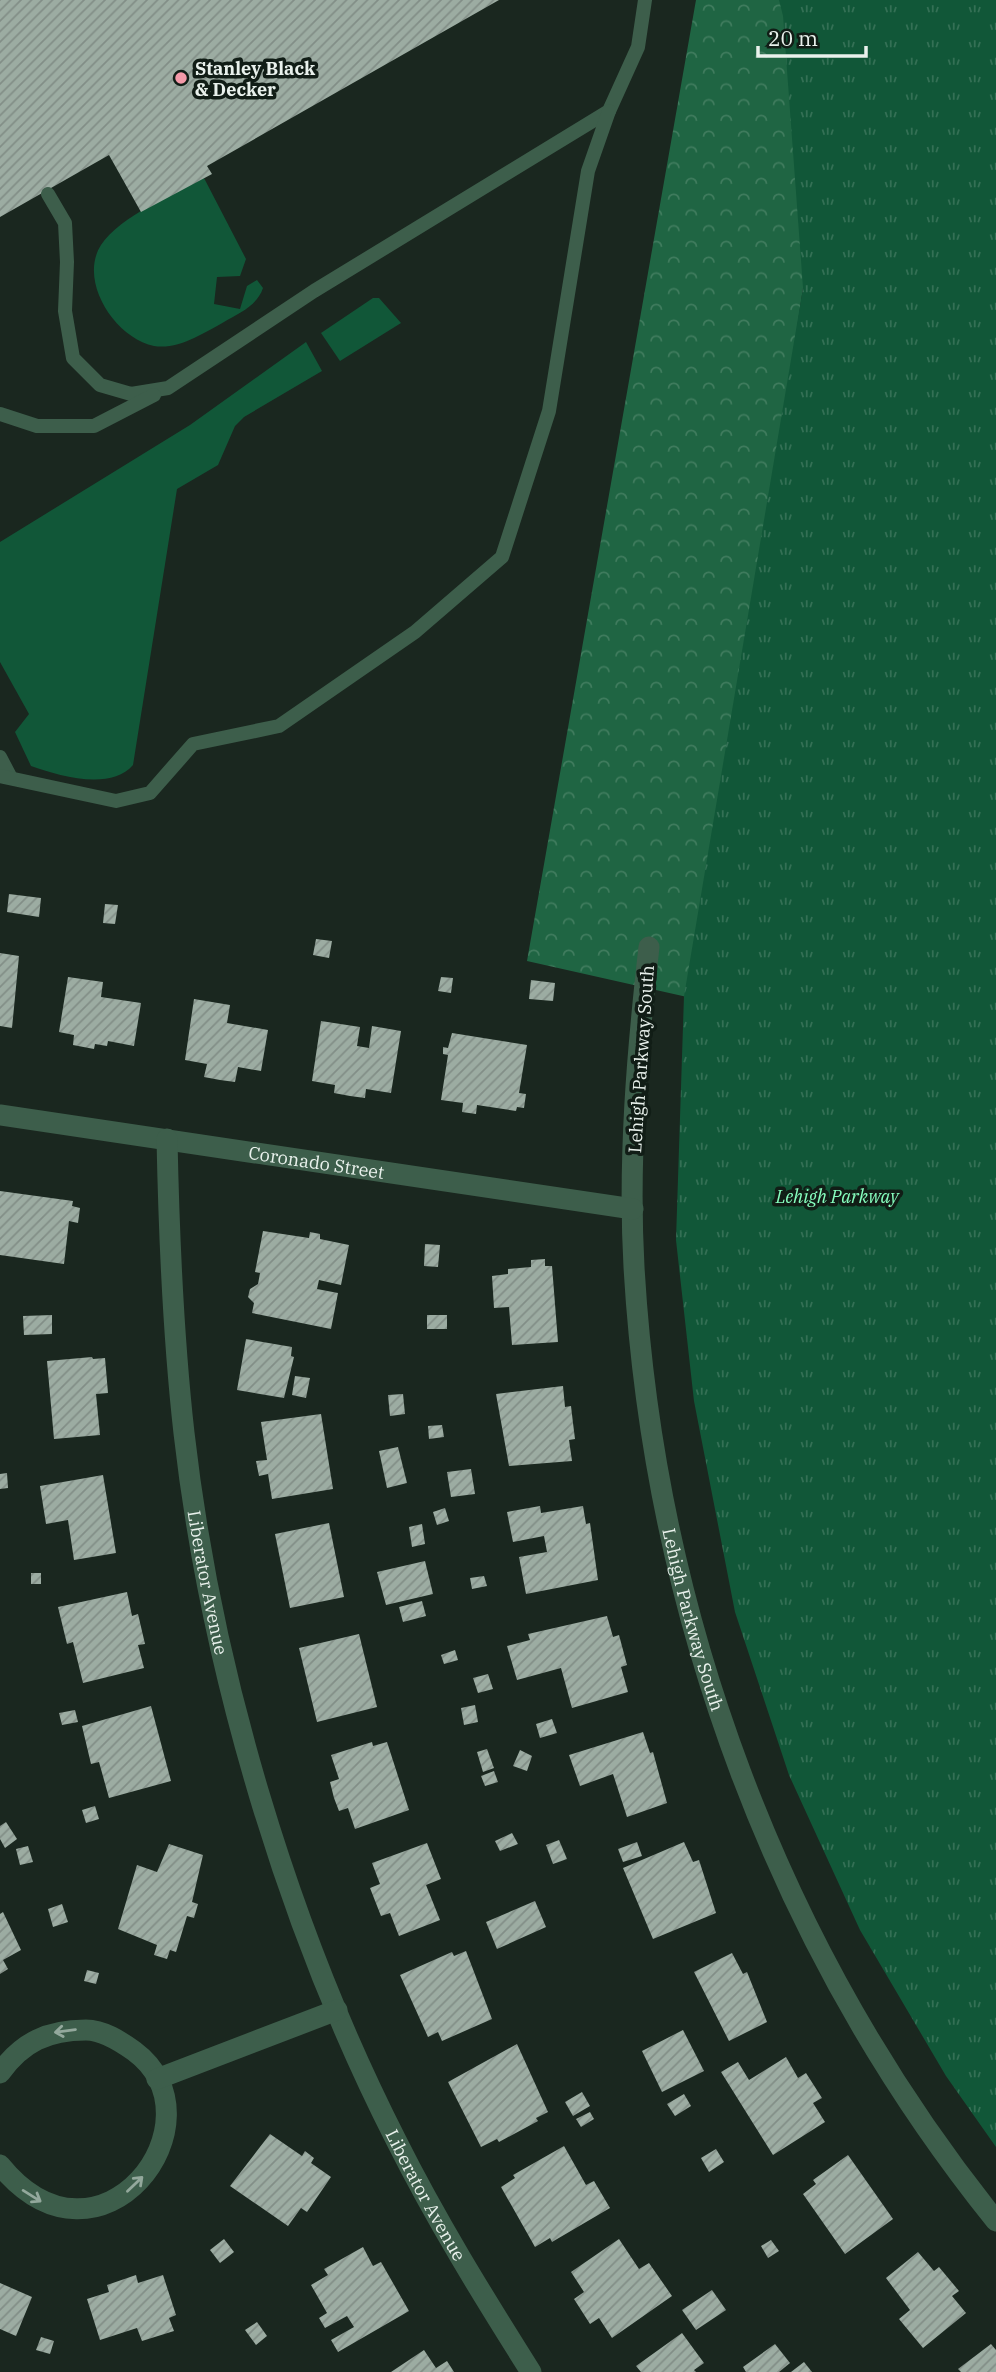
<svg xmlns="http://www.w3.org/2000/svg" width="996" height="2372" font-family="'IBM Plex Serif',serif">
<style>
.grass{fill:#115738}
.forest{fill:url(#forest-crowns)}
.park{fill:url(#park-tufts)}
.building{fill:url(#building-hatch)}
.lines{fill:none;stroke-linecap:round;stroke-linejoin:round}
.lane{stroke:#3d5e4b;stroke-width:14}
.street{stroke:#3d5e4b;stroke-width:21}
.oneway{stroke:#93a89c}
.poi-dot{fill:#f39aa9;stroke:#111d16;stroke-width:2.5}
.labels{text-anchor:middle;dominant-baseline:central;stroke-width:7;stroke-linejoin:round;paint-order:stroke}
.poi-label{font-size:18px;font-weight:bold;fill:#e9f1ec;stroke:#111d16;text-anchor:start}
.street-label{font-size:18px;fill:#e9f1ec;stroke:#111d16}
.park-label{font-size:18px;font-style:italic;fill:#87ffbf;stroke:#111d16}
</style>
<defs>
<pattern id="forest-crowns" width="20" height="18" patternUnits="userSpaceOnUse" patternTransform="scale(1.75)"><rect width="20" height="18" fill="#1f6543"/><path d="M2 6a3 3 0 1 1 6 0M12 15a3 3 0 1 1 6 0" fill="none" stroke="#407c5e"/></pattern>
<pattern id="park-tufts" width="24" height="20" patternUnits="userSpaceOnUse" patternTransform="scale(1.75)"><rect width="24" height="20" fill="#115738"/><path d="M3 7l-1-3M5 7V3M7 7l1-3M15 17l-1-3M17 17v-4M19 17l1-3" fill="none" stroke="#347055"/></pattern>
<pattern id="building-hatch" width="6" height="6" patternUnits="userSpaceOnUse" patternTransform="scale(1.75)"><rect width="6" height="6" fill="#9caca2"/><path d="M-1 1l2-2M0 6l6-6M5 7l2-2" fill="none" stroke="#828e87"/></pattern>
</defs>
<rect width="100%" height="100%" fill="#1a271f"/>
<!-- grass -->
<g class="grass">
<path d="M 204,178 L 246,259 L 240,276 L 217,277 L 214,304 L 240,309 L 247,286 L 257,280 L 263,288 C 257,306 239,313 224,322 C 204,333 178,350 154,346 C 115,338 78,281 101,245 C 120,216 175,194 204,178 Z"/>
<polygon points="373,298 379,298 401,323 340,361 321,333"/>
<path d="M 306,342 L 322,371 L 244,417 L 235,426 L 218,465 L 177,489 L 133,765 C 111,791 59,776 31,766 L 15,732 L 29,714 L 0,662 L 0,542 L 190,425 Z"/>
</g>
<!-- forest -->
<polygon class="forest" points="696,0 996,0 996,398 803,288 696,999 527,961"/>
<!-- park -->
<polygon class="park" points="779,0 996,0 996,2147 946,2076 860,1930 789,1775 735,1612 694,1401 676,1240 684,996 803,288 783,16"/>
<!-- building -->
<g class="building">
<polygon points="0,0 499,0 207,166 212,174 141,212 109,155 0,217"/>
<polygon points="9,894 41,898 39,917 7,912"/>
<polygon points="105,904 118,905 115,924 103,923"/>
<polygon points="316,939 332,941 329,958 313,955"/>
<polygon points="0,953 19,956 12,1028 0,1026"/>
<polygon points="68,977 103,982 101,997 141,1003 134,1046 108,1041 107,1046 95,1044 94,1049 73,1045 74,1035 59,1032"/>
<polygon points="441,977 453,978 451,993 438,991"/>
<polygon points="531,980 555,983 553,1001 529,999"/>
<polygon points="194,999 230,1005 227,1023 268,1030 261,1071 238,1067 235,1082 220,1080 204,1077 207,1064 185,1060"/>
<polygon points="321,1021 360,1027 357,1046 369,1048 372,1026 401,1031 391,1093 366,1089 365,1098 350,1096 334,1093 335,1085 312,1081"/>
<polygon points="452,1033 527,1045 519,1093 526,1094 524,1108 517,1107 516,1111 477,1105 476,1114 462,1112 463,1103 441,1100 448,1055 443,1054 443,1047 448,1048"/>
<polygon points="0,1191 73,1201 72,1206 80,1208 78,1223 69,1221 64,1264 0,1255"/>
<polygon points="263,1231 309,1238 310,1232 320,1234 320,1239 349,1245 341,1285 319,1280 317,1289 338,1293 331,1329 252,1313 254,1303 248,1297 250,1289 258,1284 260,1273 255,1272"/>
<polygon points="425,1244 440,1245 438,1267 424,1266"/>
<polygon points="545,1259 545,1266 552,1266 558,1342 512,1345 509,1307 494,1308 492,1276 508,1274 508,1269 531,1267 531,1260"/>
<polygon points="52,1315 52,1334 24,1335 23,1316"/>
<rect x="427" y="1315" width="20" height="14"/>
<polygon points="246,1339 292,1347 291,1356 294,1357 284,1398 237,1390"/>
<polygon points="92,1357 93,1359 105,1358 108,1393 96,1394 100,1435 54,1439 47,1361"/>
<polygon points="295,1376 310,1378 306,1398 292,1395"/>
<polygon points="563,1386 565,1407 571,1406 573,1423 575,1439 569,1440 572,1461 509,1466 496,1394"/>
<polygon points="403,1394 405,1414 390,1416 388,1395"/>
<polygon points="321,1414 333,1489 272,1499 268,1474 259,1476 256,1461 267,1460 261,1422"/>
<polygon points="442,1425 444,1437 429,1439 428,1426"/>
<polygon points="398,1447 407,1483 387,1488 379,1451"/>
<polygon points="471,1469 475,1494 451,1497 447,1472"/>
<polygon points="7,1473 8,1488 0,1489 0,1474"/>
<polygon points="103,1475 116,1553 74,1560 68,1520 46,1524 40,1486"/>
<polygon points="540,1506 541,1513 583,1506 586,1524 590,1523 598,1580 526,1594 519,1557 547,1552 544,1536 513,1542 507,1512"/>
<polygon points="445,1508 449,1521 437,1525 433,1512"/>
<polygon points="329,1523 344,1597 290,1608 275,1534"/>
<polygon points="422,1524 425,1544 412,1547 409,1527"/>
<polygon points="425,1561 433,1594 386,1605 377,1572"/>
<rect x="31" y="1573" width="10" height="11"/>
<polygon points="484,1576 487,1586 472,1589 470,1578"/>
<polygon points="127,1592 132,1616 138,1614 145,1644 138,1645 144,1668 83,1683 73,1642 67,1644 58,1607"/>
<polygon points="422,1601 426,1616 403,1622 399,1607"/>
<polygon points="607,1616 613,1637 619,1635 627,1665 621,1667 628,1692 572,1708 561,1668 517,1680 507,1646 530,1640 528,1634"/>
<polygon points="359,1634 377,1707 317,1722 299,1648"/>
<polygon points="455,1650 458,1660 444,1664 441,1655"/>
<polygon points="488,1674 493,1689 478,1693 473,1678"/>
<polygon points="475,1705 478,1722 464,1725 461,1708"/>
<polygon points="151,1706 171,1781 109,1798 99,1762 91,1764 82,1726"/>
<polygon points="75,1710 78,1722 62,1725 59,1713"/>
<polygon points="552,1719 557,1733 540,1738 536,1724"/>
<polygon points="643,1732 650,1753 653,1752 667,1803 627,1817 613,1774 580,1786 569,1755"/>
<polygon points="372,1742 373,1746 387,1742 409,1810 355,1829 348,1808 339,1811 334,1798 330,1782 339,1779 331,1755"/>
<polygon points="487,1749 494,1768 483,1772 477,1752"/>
<polygon points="520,1750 532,1756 527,1771 513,1766"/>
<polygon points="494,1771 498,1782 485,1786 481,1776"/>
<polygon points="95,1806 99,1819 86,1823 82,1810"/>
<polygon points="6,1822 17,1839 5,1848 0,1839 0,1826"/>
<polygon points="512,1833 518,1844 500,1851 495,1841"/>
<polygon points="559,1840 567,1859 553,1864 546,1845"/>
<polygon points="637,1842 642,1856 623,1862 618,1849"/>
<polygon points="684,1842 693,1862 699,1860 716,1913 653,1939 623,1868"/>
<polygon points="427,1843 441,1879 426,1885 440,1920 399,1936 390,1913 381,1916 370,1888 380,1884 372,1863"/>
<polygon points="169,1844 203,1855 192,1902 198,1904 194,1918 187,1916 176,1952 170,1950 167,1959 154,1955 157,1945 118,1929 137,1865 157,1872"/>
<polygon points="28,1846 33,1862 20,1865 16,1849"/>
<polygon points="535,1901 546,1927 497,1949 486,1922"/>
<polygon points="62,1904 68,1922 53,1927 48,1909"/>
<polygon points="3,1912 21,1950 3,1960 8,1969 0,1974 0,1914"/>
<polygon points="466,1951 492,2019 442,2041 438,2032 428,2037 400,1975 452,1952 454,1956"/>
<polygon points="732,1953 743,1974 747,1972 767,2022 729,2041 694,1972"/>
<polygon points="87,1970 99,1973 96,1984 84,1981"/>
<polygon points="683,2030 704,2071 662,2092 642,2051"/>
<polygon points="517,2044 548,2112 536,2118 538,2121 499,2142 497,2139 481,2147 448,2082"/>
<polygon points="786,2057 798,2078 806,2073 822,2098 813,2103 825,2122 773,2155 721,2072 738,2062 749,2080"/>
<polygon points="582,2092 590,2106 573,2116 565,2102"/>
<polygon points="684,2094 691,2106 675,2116 667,2104"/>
<polygon points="590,2112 594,2119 581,2127 576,2119"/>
<polygon points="270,2134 302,2156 305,2151 314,2158 311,2163 331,2177 307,2212 301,2208 288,2226 230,2186"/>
<polygon points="564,2146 586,2185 594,2181 610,2208 552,2242 550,2238 535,2247 501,2187 515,2178 513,2175"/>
<polygon points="716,2149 724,2162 709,2172 701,2158"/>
<polygon points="848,2155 893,2219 845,2254 803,2194 816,2184 813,2180"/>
<polygon points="224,2239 234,2252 220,2263 210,2250"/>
<polygon points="619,2239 639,2269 649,2263 672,2296 612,2338 599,2318 590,2324 574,2299 584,2292 571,2272"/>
<polygon points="771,2240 779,2251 768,2258 761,2246"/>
<polygon points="363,2247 373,2266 381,2262 409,2311 338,2352 331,2340 354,2327 347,2316 325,2328 319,2318 327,2313 311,2285 328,2275 324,2269"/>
<polygon points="918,2252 934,2271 939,2267 959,2291 952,2296 966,2313 923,2348 899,2319 910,2310 886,2278"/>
<polygon points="136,2275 138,2283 163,2275 176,2315 169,2318 174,2331 142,2341 137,2328 100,2340 87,2299 109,2292 107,2285"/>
<polygon points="0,2283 32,2297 16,2336 0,2329"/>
<polygon points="712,2290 726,2310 696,2330 682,2310"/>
<polygon points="257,2322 267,2336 256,2345 245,2330"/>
<polygon points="682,2333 704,2363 694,2370 696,2372 641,2372 636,2366"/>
<polygon points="41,2337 54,2341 50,2354 36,2350"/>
<polygon points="775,2344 790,2363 779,2372 746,2372 743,2367"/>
<polygon points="991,2344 996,2350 996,2372 961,2372 958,2369"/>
<polygon points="424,2350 436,2368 447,2361 454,2372 391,2372"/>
<polygon points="804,2362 812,2372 791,2372"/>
</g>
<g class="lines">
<!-- lane -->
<g class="lane">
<polyline points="48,194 65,223 67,262 65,311 73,358 100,385 131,394 168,388 314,291 609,111 638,47 645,0"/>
<polyline points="0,414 37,426 94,426 154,395"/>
<polyline points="0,757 11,778"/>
<polyline points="0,776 116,801 150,793 193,744 279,726 415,632 502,557 549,411 588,171 609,111"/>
</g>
<!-- street -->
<g class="street">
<path id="s1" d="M 649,947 C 637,1053 628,1160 634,1267 C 654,1614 778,1950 996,2221"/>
<path id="s2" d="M 0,1115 L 633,1209"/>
<path id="s3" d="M 167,1139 C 169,1238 173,1335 184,1433 C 211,1670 288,1928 396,2140 C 436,2220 483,2296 531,2372"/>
<path d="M 0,2073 C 22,2042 48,2030 86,2030 C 103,2030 120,2041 134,2051 C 227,2120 100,2288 0,2165"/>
<polyline points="157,2079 337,2010"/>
</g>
</g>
<!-- one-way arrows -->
<defs><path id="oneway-shaft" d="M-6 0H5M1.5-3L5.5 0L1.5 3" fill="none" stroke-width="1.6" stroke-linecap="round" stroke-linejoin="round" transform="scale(1.75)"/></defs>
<g class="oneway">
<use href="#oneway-shaft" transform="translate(65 2031) rotate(172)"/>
<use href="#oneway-shaft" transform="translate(135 2184) rotate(-44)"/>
<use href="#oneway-shaft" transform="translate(32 2196) rotate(32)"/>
</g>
<!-- markers -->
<circle class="poi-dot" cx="181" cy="78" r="7"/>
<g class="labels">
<!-- poi labels -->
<g class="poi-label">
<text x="195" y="68">Stanley Black<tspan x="195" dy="21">&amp; Decker</tspan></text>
</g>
<!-- street labels -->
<g class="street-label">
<text transform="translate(641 1059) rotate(-86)">Lehigh Parkway South</text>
<text stroke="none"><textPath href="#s2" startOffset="320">Coronado Street</textPath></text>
<text stroke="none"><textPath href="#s3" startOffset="446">Liberator Avenue</textPath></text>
<text stroke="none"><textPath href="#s1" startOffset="679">Lehigh Parkway South</textPath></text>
<text stroke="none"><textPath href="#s3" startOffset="1099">Liberator Avenue</textPath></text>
</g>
<!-- park labels -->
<g class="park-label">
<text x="837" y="1196">Lehigh Parkway</text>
</g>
</g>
<!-- scale -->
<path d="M758 46v10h108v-10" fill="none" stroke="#e9f1ec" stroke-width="3.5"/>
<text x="768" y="46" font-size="21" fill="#e9f1ec" stroke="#111d16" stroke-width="5" paint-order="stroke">20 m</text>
</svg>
